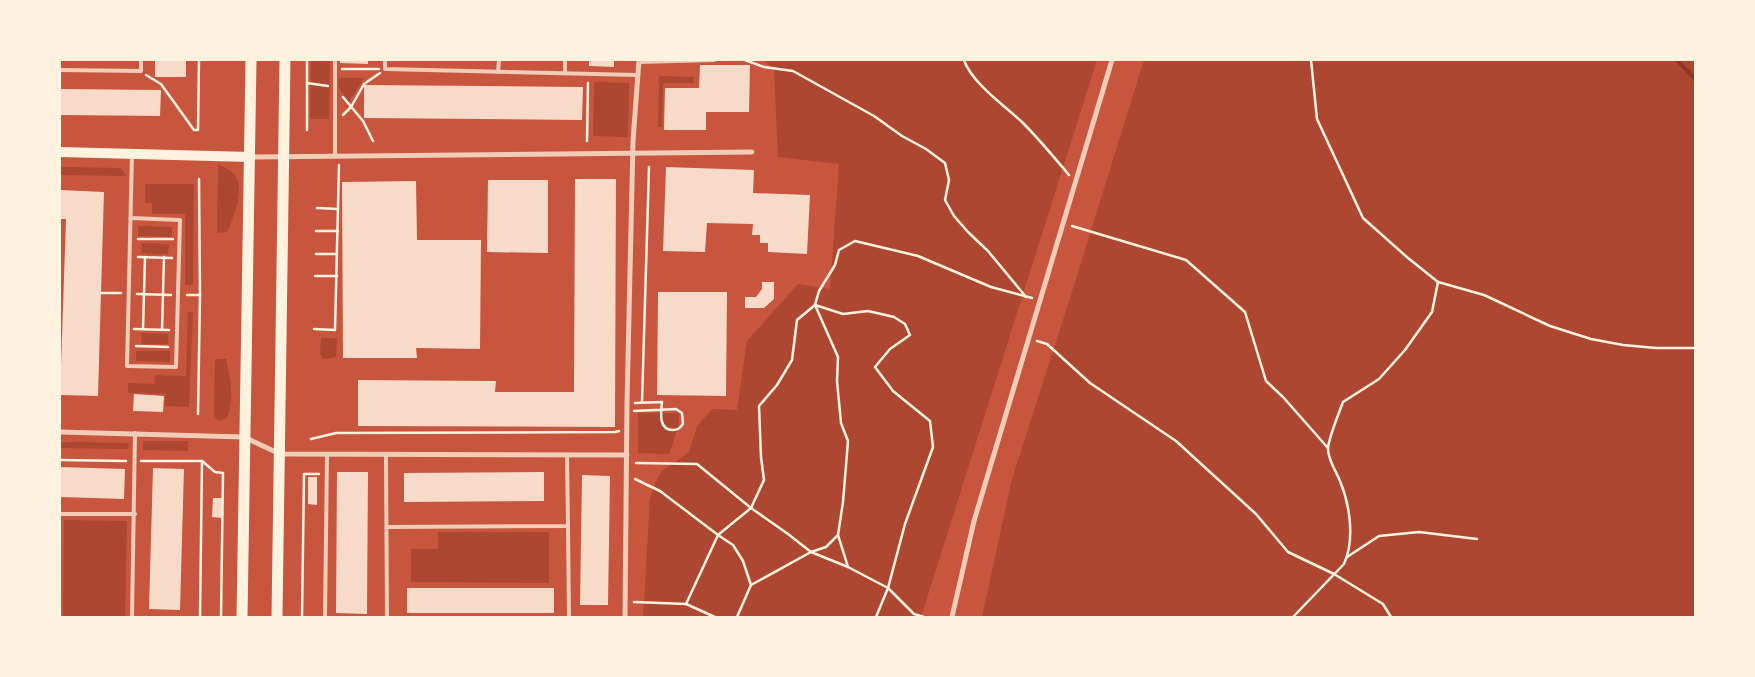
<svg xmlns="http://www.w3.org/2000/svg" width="1755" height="677" font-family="'Noto Sans',sans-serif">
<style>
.green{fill:#ae4732}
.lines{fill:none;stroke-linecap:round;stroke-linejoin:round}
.stream{stroke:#8f3625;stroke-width:4}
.building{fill:#f7dbc8}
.path{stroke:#fff3e0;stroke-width:2.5}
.service{stroke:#f1ccb7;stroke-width:4}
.minor{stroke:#f1ccb7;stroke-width:5}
.secondary{stroke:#fff3e0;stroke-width:10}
.primary{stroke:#fff3e0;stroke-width:11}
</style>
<rect width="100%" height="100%" fill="#c8553d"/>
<!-- green -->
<g class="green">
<polygon points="311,60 330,60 329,119 310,119"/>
<polygon points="764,60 1097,60 921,617 643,617 650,499 655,483 662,471 689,452 697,426 712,409 737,410 747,341 798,284 830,289 839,164 778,157 774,69"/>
<polygon points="1144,60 1695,60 1695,617 982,617 1012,479 1065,314"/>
<polygon points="659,76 694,77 694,83 663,83 662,127 658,127"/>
<polygon points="339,78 364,78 349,102 338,87"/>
<polygon points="594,82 629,83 628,137 593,136"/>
<path d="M 218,164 C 222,166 228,169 232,172 C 247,186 234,216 227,232 L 217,233 Z"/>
<polygon points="60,167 121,168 126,176 60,175"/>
<polygon points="145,184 194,184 193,285 185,285 185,214 152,214 152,203 145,203"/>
<polygon points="138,226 172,227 172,237 138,236"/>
<polygon points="142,243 169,244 168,254 141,253"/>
<polygon points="188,312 193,312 189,407 165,406 165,394 128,393 128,383 154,384 155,375 186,376"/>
<polygon points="142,333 168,334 168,344 141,344"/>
<polygon points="321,338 337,338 336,357 326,359 322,358 320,353"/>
<polygon points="136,351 170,351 170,362 136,361"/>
<path d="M 215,359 L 226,359 C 230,379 235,398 227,418 L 219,421 L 214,416 Z"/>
<polygon points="638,413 679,413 679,425 669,454 638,453"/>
<polygon points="143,441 188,441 188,451 143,450"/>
<polygon points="60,442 129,443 128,449 60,448"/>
<polygon points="64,520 127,521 125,617 63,617"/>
<polygon points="438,532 549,532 549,583 411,582 411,549 438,549"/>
</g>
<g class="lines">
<!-- stream -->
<polyline class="stream" points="1677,60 1695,79"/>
</g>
<!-- building -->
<g class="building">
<rect x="155" y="60" width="31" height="17"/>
<polygon points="340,60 368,60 368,64 340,63"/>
<polygon points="589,60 614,60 614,67 589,66"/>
<polygon points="700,65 750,65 749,112 706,112 706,130 664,130 665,88 699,88"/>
<polygon points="364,85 583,87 582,120 364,118"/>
<polygon points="60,89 161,90 160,116 60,115"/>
<polygon points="666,167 754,170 753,193 810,195 807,254 768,252 768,243 760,243 760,235 752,235 753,224 707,223 705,252 663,251"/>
<polygon points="575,179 616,179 615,427 358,426 358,380 496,381 495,392 574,392"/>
<polygon points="488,180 548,180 548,253 487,252"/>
<polygon points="416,181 417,240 481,240 480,349 416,348 417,358 343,358 342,182"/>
<polygon points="60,190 104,192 98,396 60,395 66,219 60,219"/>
<polygon points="762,282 774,282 774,299 764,308 745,308 745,297 756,297 762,289"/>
<polygon points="658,292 727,292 726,396 657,395"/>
<polygon points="134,394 164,396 163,412 133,411"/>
<polygon points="60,467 125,469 124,499 60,497"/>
<polygon points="153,468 184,469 180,610 149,609"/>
<polygon points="337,472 368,472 367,614 336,613"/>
<polygon points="544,472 544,501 404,502 404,473"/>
<polygon points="582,475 610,476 608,605 580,605"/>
<polygon points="308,477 317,477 317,505 308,504"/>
<polygon points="213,498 223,498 222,518 212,517"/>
<rect x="407" y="588" width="147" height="25"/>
</g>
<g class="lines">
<!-- path -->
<g class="path">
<polyline points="745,60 764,67 793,71 874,116 902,136 926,149 945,163 949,180 945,200 954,216 968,232 988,251 1026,297"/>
<path d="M 964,60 C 971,82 1005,106 1022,122 C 1039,139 1054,157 1069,175"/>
<polyline points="1311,60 1317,119 1363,218 1408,258 1438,282 1484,295 1550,326 1591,339 1623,345 1656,348 1695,348"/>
<polyline points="342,69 379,69"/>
<polyline points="146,75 161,84 194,130 198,130 199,60"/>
<polyline points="307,83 328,86"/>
<polyline points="343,97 363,121 373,141"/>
<polyline points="343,115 351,107 364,84 380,73"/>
<polyline points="307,130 307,60"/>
<polyline points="587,141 588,83"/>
<polyline points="317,208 338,209"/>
<polyline points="1072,226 1186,260 1245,312 1266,381 1283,397 1328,448"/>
<polyline points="316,231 338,231"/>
<polyline points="138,239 173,239"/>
<polyline points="316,254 337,254"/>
<polyline points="138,257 172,258"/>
<polyline points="315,276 337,276"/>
<polyline points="101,293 121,293"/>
<polyline points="137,294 171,295"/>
<polyline points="187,295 200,295"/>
<polyline points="134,329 169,330"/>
<polyline points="143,329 145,257"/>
<polyline points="314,329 335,330 339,165"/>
<polyline points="162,330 164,257"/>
<polyline points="1037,341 1047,344 1090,383 1176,441 1256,514 1288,552 1334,574 1383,604 1391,617"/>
<polyline points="136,346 168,347"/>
<polyline points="642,402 649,167"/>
<path d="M 634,411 L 676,409 L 682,413 L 683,424 C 680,428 678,430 673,430 C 658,430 661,412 662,402 L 635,403"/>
<polyline points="198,414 200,295 199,179"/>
<polyline points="311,439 336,433 615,432 619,431"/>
<polyline points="60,460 126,461"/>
<polyline points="141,461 202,461 215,472 223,473 221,617"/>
<polyline points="636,463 697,464 751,508 788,534 811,552 848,567 888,588 914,614 924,617"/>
<polyline points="635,479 660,491 718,535 733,545 743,561 751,585"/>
<polyline points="1347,557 1379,536 1419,532 1477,539"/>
<polyline points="848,567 838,535 843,502 848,441 841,423 837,381 838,357 815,305 819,291 835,265 839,250 855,241 918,256 991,287 1032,298"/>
<polyline points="634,602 686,604 715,617"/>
<polyline points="686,604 718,535 751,508 764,480 761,457 759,406 777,385 792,360 797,320 815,305 843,314 868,311 894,317 905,324 910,335 890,349 875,367 893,391 930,421 933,447 905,524 888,588 876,617"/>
<polyline points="200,617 202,461"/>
<polyline points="302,617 304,474 319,474"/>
<polyline points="737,617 751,585 811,552 826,547 838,535"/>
<path d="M 1293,617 L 1344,564 C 1355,540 1350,505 1340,481 C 1336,471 1328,460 1328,449 C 1328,439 1339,413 1343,402 L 1379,379 L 1405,350 L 1432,312 L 1438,282"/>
</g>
<!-- service -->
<g class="service">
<polyline points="335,60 335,156"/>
<polyline points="385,60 385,69 637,75"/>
<polyline points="639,62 714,60"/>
<polyline points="60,70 141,71 141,60"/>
<polyline points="498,72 499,60"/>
<polyline points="565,73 565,60"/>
<polyline points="131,218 180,220 176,367 127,366 132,154"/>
<polyline points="386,455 387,617"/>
<polyline points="60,514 135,514"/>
<polyline points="568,526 569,617"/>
<polyline points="387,527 568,526 567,455"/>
<polyline points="132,617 135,433"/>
<polyline points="325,617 327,454"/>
</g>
<!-- minor -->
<g class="minor">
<polyline points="250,157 752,152"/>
<polyline points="60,432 244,437 280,454 627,455"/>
<polyline points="625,617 627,403 633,141 639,60"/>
<polyline points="952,617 974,521 1112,60"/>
</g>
<!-- secondary -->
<polyline class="secondary" points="60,152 250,157"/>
<!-- primary -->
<g class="primary">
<polyline points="242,617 251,60"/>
<polyline points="277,617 285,60"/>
</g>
</g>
<!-- border -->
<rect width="1755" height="677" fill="none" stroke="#fff3e0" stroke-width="122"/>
</svg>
